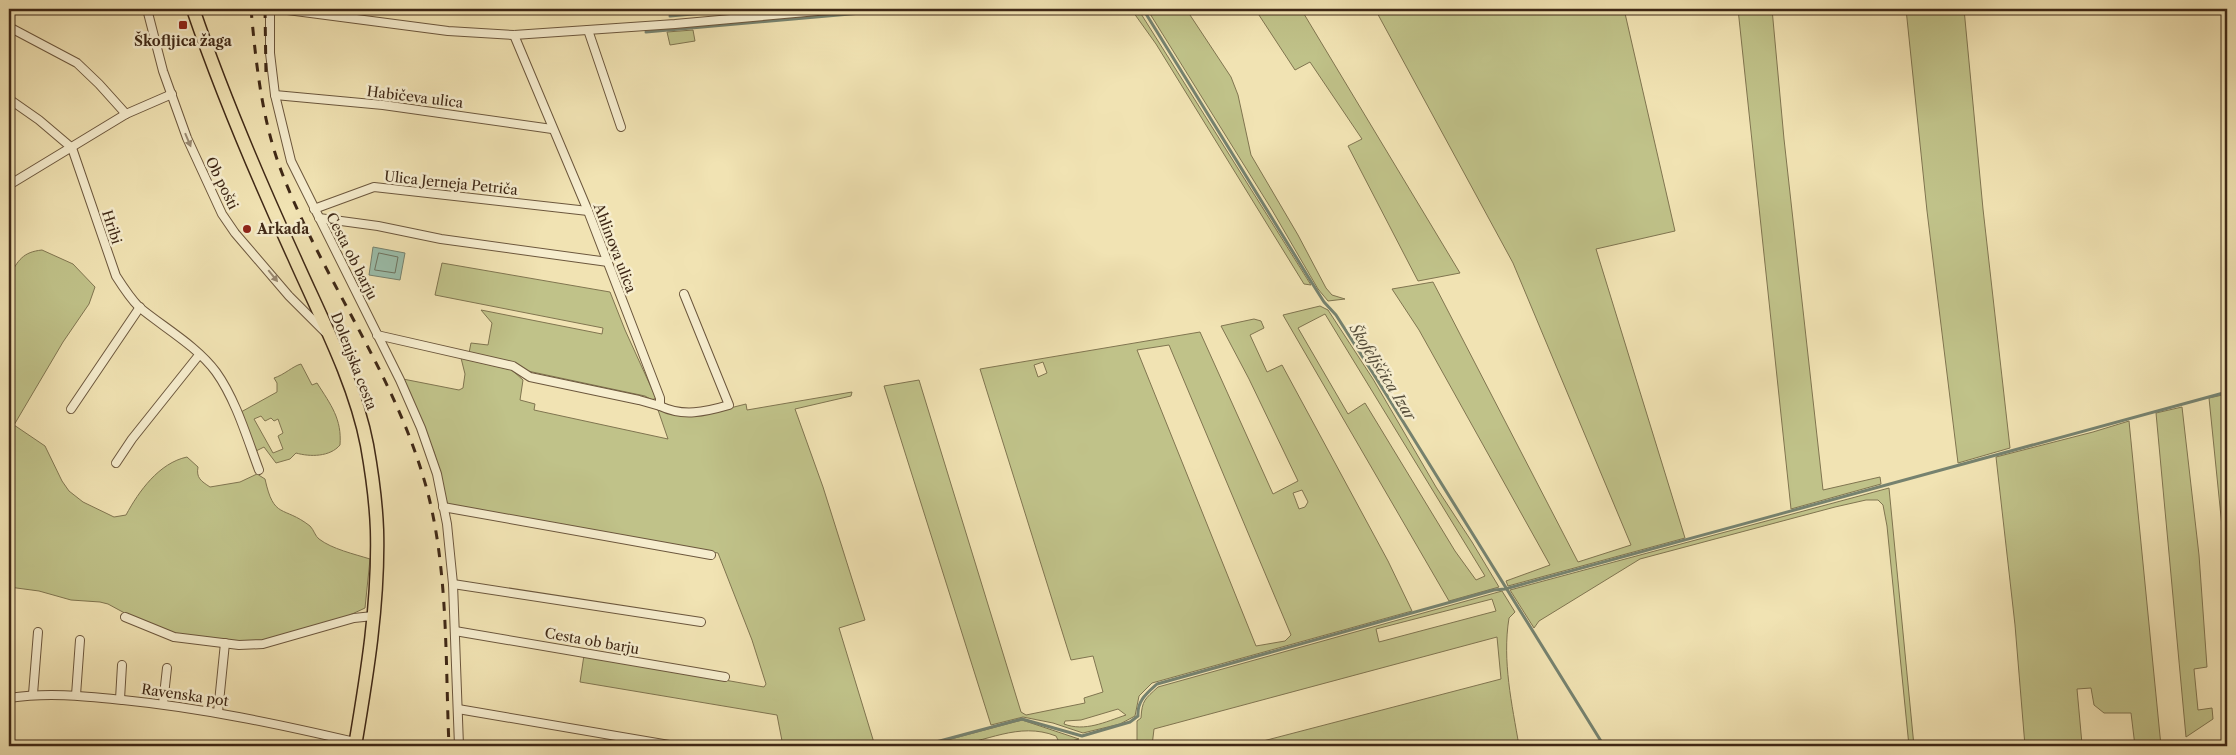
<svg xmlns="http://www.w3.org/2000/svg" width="2236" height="755" font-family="'Libre Caslon Text',serif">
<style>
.green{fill:#c0c289;stroke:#807550;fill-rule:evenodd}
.water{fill:#9bbeab;stroke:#76826f}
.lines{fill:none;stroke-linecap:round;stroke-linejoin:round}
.shore{stroke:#6d7360;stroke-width:1}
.stream{stroke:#76826f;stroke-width:3}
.minor-casing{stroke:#6c573d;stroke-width:10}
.primary-casing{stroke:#3f2816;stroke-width:15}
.minor{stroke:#f6edce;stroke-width:8}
.primary{stroke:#f1e3b3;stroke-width:12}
.rail{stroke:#3f2816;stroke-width:3;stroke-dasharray:9 9;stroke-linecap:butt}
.oneway{fill:#9a8a72}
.poi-dot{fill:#8f2418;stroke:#f6edce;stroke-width:2}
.labels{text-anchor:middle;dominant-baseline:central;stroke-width:5;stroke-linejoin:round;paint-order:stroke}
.poi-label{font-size:14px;font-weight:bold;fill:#3f2816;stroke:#f6edce}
.street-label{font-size:14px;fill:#3f2816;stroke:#f6edce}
.water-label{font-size:15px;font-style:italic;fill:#564e3b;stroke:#f6edce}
</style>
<rect width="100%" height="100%" fill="#f1e3b3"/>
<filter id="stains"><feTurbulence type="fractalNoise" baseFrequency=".004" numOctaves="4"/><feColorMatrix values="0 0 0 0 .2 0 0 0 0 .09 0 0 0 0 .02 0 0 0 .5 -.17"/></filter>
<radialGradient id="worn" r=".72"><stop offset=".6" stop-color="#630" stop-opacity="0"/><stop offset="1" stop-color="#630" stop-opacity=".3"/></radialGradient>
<!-- green -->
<g class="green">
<polygon points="1131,9 1138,9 1311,285 1304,284 1156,44"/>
<polygon points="1147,9 1186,9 1231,77 1238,95 1251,155 1298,235 1326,288 1332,295 1345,299 1328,301 1318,289 1272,210"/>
<polygon points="1255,9 1301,9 1460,273 1418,281 1348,146 1362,139 1310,62 1295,70"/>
<polygon points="1375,9 1624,9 1675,231 1596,249 1685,538 1508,586 1506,581 1550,565 1419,330 1392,289 1433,282 1578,562 1631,545 1513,263"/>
<polygon points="1738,9 1772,9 1784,139 1823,490 1880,477 1881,484 1791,509"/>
<polygon points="1906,9 1964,9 1983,209 2010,448 1958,463 1927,211"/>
<polygon points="693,30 695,41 670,45 667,32"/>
<path d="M 42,250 L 73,264 L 95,287 L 89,304 L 63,342 L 14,425 L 45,446 L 62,481 L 69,491 L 83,502 L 114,517 L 126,515 C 139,491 159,463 187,457 L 198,467 C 196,478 201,481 210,487 L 240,482 L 257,474 L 265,479 C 274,520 283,505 310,526 C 314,530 315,536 319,539 C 332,549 354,554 370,559 L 365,608 L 337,621 L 259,643 L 240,643 L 172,633 L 143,623 L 108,604 L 100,602 L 71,600 L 39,591 L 9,587 L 9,277 C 18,260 23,252 42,250 Z"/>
<polygon points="442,263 610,292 625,330 656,398 652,400 645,396 523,370 469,353 471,343 488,345 492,323 481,310 602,334 603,328 435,295"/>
<path d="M 1320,306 L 1328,310 L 1373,379 L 1436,487 L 1472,542 L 1499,587 L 1449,601 L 1283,315 ZM 1325,314 L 1485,576 L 1476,580 L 1455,551 L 1365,403 L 1348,414 L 1298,328 Z"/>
<path d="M 1254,319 L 1261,321 L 1264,328 L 1250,335 L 1267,372 L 1282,365 L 1388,561 L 1412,611 L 1152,683 L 1139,696 L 1135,716 L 1120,724 L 1083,733 L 1053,723 L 1023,717 L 991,725 L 884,386 L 919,380 L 1021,712 L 1026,715 L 1085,703 L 1084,698 L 1103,692 L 1093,656 L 1071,660 L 980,369 L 1200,332 L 1273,494 L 1298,481 L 1249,379 L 1221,326 ZM 1169,345 L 1291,635 L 1285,641 L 1256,646 L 1137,350 ZM 1043,362 L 1047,373 L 1038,377 L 1034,365 ZM 1302,490 L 1308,502 L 1305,507 L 1299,509 L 1293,493 ZM 1118,709 L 1126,715 C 1105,722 1085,732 1064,724 L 1065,721 L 1081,720 Z"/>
<polygon points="461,358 512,370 523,380 520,400 535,404 534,410 668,439 658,410 681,416 718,411 746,404 747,410 852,392 851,396 795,409 823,487 865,620 839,628 875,746 783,746 777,715 580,682 584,655 764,687 766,684 752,640 718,553 452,506 447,503 434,452 403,379 459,390 463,388 465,374"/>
<path d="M 301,364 L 312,385 L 317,383 C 331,405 342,419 340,445 C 330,457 310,457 296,453 L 290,459 L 276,463 L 264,447 L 256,451 L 241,412 L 277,392 L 277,383 L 274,378 C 284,375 293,366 301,364 ZM 261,416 L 265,421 L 271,418 L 274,421 L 278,419 L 283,433 L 278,436 L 283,449 L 273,453 L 254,419 Z"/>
<polygon points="2227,394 2227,576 2209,398"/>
<polygon points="2182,407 2199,555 2207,667 2194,669 2198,710 2212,708 2213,719 2186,737 2156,413"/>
<polygon points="2129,421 2161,746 2135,746 2131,713 2104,713 2094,705 2091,688 2077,689 2082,744 2091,746 2025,746 2015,625 1996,457 2093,432"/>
<polygon points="1889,488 1914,746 1909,746 1887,526 1883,505 1878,500 1866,500 1835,507 1640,559 1539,621 1534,628 1510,590"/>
<path d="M 1502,591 L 1515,612 L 1509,618 C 1502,661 1512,704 1519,746 L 1244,746 L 1501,679 L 1497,637 L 1154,729 L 1152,746 L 1137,746 L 1137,721 L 1141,718 C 1142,700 1145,699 1158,687 ZM 1492,599 L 1496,611 L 1379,642 L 1376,629 Z"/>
<path d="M 1022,720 L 1079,739 L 1060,744 L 1056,736 C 1018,721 986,743 949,746 C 941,747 933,746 925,746 Z"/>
</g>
<!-- water -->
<polygon class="water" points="373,247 405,253 400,280 369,275"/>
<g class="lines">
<!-- shore -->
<polygon class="shore" points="379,253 398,257 395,273 375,270"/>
<!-- stream -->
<g class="stream">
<polyline points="1143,9 1312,283 1324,302 1336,315 1376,378 1604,746"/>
<polyline points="670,16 749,9"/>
<polyline points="646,32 907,9"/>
<path d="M 921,746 L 1022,719 L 1082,736 L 1130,722 L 1138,716 C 1137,701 1146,694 1157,684 L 1494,590 L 1505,589 L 2227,392"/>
</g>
<!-- minor casing -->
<g class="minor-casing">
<g id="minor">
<polyline points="147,9 163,71 187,138 222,214 235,233 289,296 325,332"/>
<polyline points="270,9 270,53 275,95 291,161 400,380 421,428 437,474 447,524 453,584 459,746"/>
<polyline points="280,9 448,31 514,35 675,24 840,9"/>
<polyline points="9,27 77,63 99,84 126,114"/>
<polyline points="588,30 621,127"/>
<path d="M 514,35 L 588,211 L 660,398 L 660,406 C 683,417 705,412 729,405 L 684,294"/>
<polyline points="275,95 383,105 552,129"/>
<path d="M 9,99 L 39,120 L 72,148 L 116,276 C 123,287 130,298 139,307 C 163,327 197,346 216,372 C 236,400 247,438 259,470"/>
<polyline points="9,185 126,114 172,94"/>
<polyline points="314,209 374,187 588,211"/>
<polyline points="319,218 378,226 441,239 608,262"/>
<polyline points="377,335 513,366 530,377 639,400 660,406"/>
<polyline points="71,409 140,307"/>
<polyline points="116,463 132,439 199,355"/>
<polyline points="443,507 711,555"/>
<polyline points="453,584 701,622"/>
<polyline points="125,617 174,637 239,645 263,644 354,618 373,616"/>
<polyline points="455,631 725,677"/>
<polyline points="33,694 38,632"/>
<polyline points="76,695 80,640"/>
<path d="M 9,698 C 48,692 84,696 123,700 C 202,708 278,724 355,742"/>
<polyline points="120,699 122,665"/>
<polyline points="163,704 167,668"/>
<polyline points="458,709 675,746"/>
<polyline points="218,712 225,643"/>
</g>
</g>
<!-- primary casing -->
<g class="primary-casing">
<path id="primary" d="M 193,9 C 222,94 257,176 294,257 C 320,316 355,382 367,445 C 372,473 376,502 377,530 C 379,602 367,675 355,746"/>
</g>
<!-- minor -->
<use href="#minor" class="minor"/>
<!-- primary -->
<use href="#primary" class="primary"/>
<!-- rail -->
<g class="rail">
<path d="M 251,9 C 256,64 262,121 282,173 C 322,277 391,369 423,476 C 449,560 445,658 449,746"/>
<polyline points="265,9 266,76"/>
</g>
</g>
<!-- one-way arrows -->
<defs><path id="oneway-solid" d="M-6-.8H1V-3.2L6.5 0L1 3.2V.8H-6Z" transform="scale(1.25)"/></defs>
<g class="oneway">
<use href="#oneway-solid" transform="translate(188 140) rotate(67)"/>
<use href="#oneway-solid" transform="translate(273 276) rotate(51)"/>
</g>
<!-- markers -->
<g class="poi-dot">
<rect x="178" y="20" width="10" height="10" rx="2.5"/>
<circle cx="247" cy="229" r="5"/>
</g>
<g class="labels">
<!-- poi labels -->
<g class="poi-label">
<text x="183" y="41">Škofljica žaga</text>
<text x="257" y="229" text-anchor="start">Arkada</text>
</g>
<!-- street labels -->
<g class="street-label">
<text transform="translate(415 97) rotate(7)">Habičeva ulica</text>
<text transform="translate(222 183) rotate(64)">Ob pošti</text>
<text transform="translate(451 183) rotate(6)">Ulica Jerneja Petriča</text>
<text transform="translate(112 227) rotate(72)">Hribi</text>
<text transform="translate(615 248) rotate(69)">Ahlinova ulica</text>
<text transform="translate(352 256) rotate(63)">Cesta ob barju</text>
<text transform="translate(354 361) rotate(69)">Dolenjska cesta</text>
<text transform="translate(592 641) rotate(10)">Cesta ob barju</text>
<text transform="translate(185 695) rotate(8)">Ravenska pot</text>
</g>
<!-- water labels -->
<g class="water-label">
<text transform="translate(1383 372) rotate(58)">Škofeljščica Izar</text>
</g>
</g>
<!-- margin -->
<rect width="2236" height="755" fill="none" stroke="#f1e3b3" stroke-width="30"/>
<rect x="10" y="10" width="2216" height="735" fill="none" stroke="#3f2816" stroke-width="2.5"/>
<rect x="15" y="15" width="2206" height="725" fill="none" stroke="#3f2816"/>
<rect width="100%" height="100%" filter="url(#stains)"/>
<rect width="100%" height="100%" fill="url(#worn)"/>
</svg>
